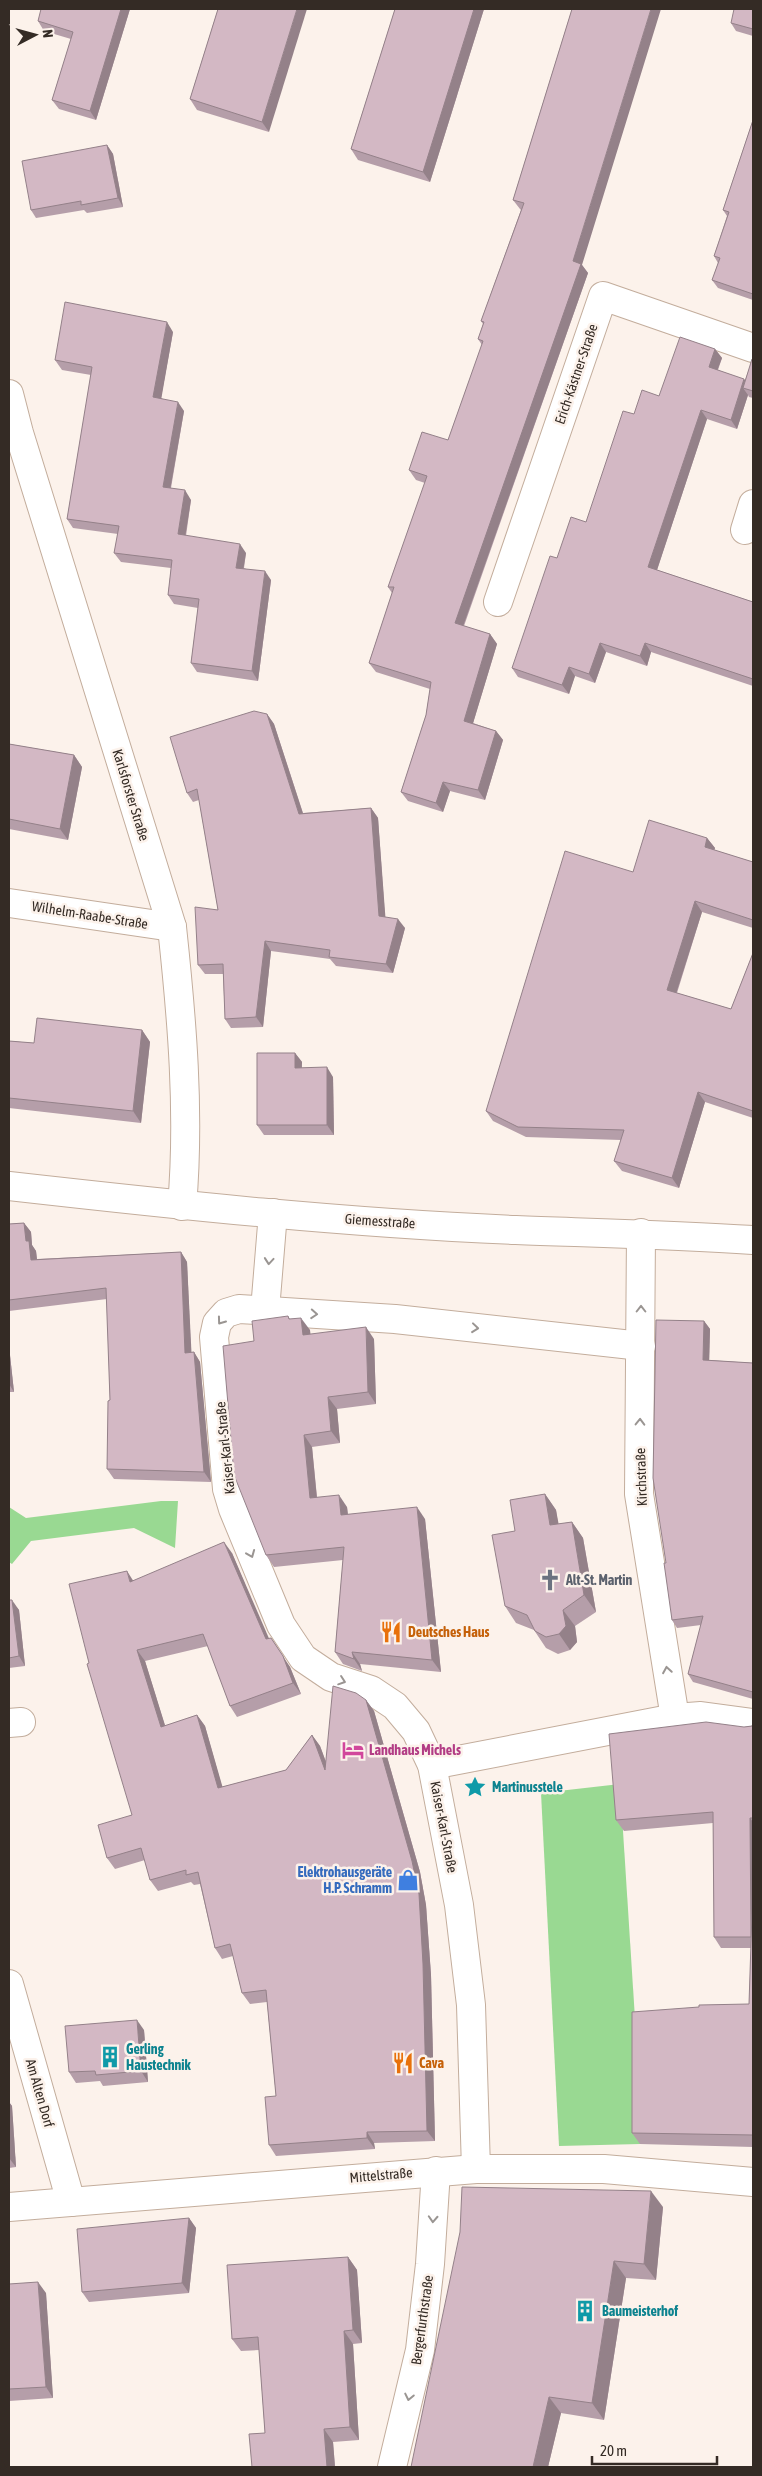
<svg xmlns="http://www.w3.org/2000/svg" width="762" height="2476" font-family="'Asap Condensed',sans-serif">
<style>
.green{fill:#99d992}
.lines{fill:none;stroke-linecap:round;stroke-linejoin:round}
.street-casing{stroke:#c3ad9c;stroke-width:30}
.secondary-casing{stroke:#c3ad9c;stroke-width:30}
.street{stroke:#fff;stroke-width:28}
.secondary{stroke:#fff;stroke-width:28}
.wall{fill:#b59ea9}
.shaded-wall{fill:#948189}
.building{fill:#d3b8c4;stroke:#948189}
.oneway{stroke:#9a9592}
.labels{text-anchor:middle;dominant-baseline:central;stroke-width:5;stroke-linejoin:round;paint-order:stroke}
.street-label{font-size:14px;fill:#342b25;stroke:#fcf2eb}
.worship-label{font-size:14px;font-weight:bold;fill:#5b616d;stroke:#fcf2eb;text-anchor:start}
.food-label{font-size:14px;font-weight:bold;fill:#c56008;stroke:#fcf2eb;text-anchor:start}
.hotel-label{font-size:14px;font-weight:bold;fill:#b23c85;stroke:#fcf2eb;text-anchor:start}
.culture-label{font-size:14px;font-weight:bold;fill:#0d838f;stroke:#fcf2eb;text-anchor:start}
.shop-label{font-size:14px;font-weight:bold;fill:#366cbe;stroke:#fcf2eb;text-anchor:end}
</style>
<rect width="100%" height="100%" fill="#fcf2eb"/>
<!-- green -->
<g class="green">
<polygon points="161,1501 178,1501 175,1548 134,1528 31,1541 12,1564 9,1562 9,1507 26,1518"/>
<polygon points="620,1784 640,2097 640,2144 559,2146 541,1793"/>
</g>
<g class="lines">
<!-- street casing -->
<g class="street-casing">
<g id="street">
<path d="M 9,394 L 19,433 L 172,927 C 182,1020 190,1113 182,1206"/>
<polyline points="745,530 753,504"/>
<polyline points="498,602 603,296 753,348"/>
<polyline points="9,903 172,927"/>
<polyline points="641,1233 639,1494 675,1718"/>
<polyline points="265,1310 273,1213"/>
<polyline points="9,1723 21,1722"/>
<polyline points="432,1765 675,1718 701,1716 753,1723"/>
<polyline points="9,1984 71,2202"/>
<polyline points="476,2169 471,2005 459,1905 432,1765 416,1731 395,1706 371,1690 331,1677 303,1658 281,1625 233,1509 227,1489 214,1337 217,1323 226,1313 239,1309 395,1319 641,1346"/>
<polyline points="392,2467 420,2350 430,2264 436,2171"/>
</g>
</g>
<!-- secondary casing -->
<g class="secondary-casing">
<g id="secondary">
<path d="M 9,1186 C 177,1205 346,1223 516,1230 C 595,1233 674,1235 753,1240"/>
<polyline points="9,2207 476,2169 604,2169 753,2182"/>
</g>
</g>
<!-- street -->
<use href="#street" class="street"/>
<!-- secondary -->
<use href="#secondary" class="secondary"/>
</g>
<!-- wall -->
<g class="wall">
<polygon points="130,9 96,120 59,109 52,100 71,39 44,31 38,21"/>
<polygon points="218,9 269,132 197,110 190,99"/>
<polygon points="395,9 484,9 430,182 358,160 351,149"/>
<polygon points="572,9 582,265 588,273 464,626 490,634 497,644 473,723 496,731 503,740 485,800 450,791 443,812 408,801 401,792 426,715 430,689 376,672 369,663 392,593 388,587 425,483 416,480 409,470 448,440 482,345 478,339 483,324 481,321 521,210 520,209 513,200"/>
<polygon points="753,9 753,36 736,31 731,23"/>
<polygon points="753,120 753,300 718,288 712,280 718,263 714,256 727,216 723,210"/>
<polygon points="107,145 113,154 123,207 87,213 84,210 36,218 31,210"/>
<polygon points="173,332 161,398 184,411 171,488 191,500 186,536 246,553 244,568 271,580 258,681 197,672 191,663 198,608 174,604 168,595 171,568 121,562 114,553 118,534 73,528 67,519 91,375 62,370 55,360"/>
<polygon points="715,349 722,358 718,370 745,380 753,359 753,398 749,397 748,395 737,429 707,419 657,570 753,602 753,686 651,652 647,666 606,652 595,683 575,676 569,694 518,677 512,668 557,558 586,522 659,396"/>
<polygon points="267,714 274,724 303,813 371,808 378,818 385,917 405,928 393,973 336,966 330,959 271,951 263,1027 231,1028 225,1019 223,974 205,974 198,965 218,910 199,800 193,802 187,793"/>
<polygon points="9,744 74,755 82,767 68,840 9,829"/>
<polygon points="707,838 715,848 714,850 753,862 753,928 702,912 677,993 731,1009 753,953 753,1118 705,1102 679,1188 622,1171 614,1161 621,1140 526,1137 493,1121 486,1111 633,872"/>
<polygon points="142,1030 150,1042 141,1123 9,1108 9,1041 34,1043"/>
<polygon points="295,1053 302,1062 302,1068 333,1077 334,1135 264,1135 257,1125"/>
<polygon points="24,1223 31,1232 32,1245 36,1251 37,1259 181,1252 187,1262 191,1352 194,1352 200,1362 211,1482 114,1479 107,1469 110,1400 107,1299 9,1311 9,1224"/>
<polygon points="288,1316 290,1319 310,1330 310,1334 374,1339 376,1404 337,1409 340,1443 312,1447 317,1497 347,1507 348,1514 425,1519 441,1672 360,1664 362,1671 343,1664 335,1652 343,1560 274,1567 266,1555 254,1341"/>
<polygon points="704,1321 710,1329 709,1360 753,1363 753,1699 693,1682 688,1674 701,1625 677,1628 672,1620 666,1563"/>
<polygon points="9,1346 14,1392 9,1392"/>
<polygon points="545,1494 556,1510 558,1524 572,1522 583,1538 596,1612 575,1626 577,1642 570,1650 558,1654 546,1648 534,1630 516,1623 505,1606 515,1531"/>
<polygon points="232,1553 268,1639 290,1667 301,1694 237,1717 230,1706 208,1646 145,1661 165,1726 197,1715 205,1726 222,1787 286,1770 312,1735 320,1746 326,1762 366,1700 374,1711 420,1872 426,1905 431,1975 435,2141 374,2143 375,2149 276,2156 269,2145 276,2096 267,2002 250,2004 242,1993 233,1956 222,1959 215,1948 200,1884 194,1885 191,1882 158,1891 150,1880 145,1860 115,1869 107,1858 132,1815 134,1581"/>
<polygon points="9,1600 19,1610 25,1666 9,1668"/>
<polygon points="753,1724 753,2147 640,2144 632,2133 749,2004 751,1948 721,1948 714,1937 713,1823 624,1831 616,1820 744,1727 752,1726"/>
<polygon points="144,2030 148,2082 103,2086 100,2081 76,2083 69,2072"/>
<polygon points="9,2102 12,2106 16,2167 9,2168"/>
<polygon points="663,2207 656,2280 626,2278 604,2420 561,2413 548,2467 411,2467"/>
<polygon points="189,2218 196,2228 189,2293 89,2302 82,2292"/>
<polygon points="348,2257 357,2270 362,2343 353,2344 359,2440 333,2442 335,2467 252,2467 265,2433 259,2350 241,2351 232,2339"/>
<polygon points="9,2284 46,2293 53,2398 9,2401"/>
</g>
<!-- shaded-wall -->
<g class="shaded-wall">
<polygon points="121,9 130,9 96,120 90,111"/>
<polygon points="297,9 307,9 269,132 262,122"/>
<polygon points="474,9 484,9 430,182 423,172"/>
<polygon points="651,9 661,9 582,265 588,273 461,632 455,623 573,261"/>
<polygon points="107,145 113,154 123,207 118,198"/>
<polygon points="167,322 173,332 160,406 153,397"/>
<polygon points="715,349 722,358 715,376 709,367"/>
<polygon points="744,379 751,388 743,388 748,395 737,429 731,420"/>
<polygon points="178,402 184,411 169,496 163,487"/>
<polygon points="701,410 707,419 655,576 648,567"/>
<polygon points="185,490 191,500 184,544 178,534"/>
<polygon points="240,544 246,553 242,577 236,568"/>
<polygon points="265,571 271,580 258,681 252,671"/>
<polygon points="490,634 497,644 471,730 464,721"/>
<polygon points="600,643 606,652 595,683 589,674"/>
<polygon points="645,643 651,652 647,666 640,656"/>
<polygon points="569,667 575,676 569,694 562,685"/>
<polygon points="267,714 274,724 306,823 299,814"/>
<polygon points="496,731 503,740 485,800 478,790"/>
<polygon points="74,755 82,767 68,840 60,829"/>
<polygon points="443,782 450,791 443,812 436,803"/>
<polygon points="371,808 378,818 386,925 379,916"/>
<polygon points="707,838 715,848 712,857 705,847"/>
<polygon points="695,901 702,912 674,1000 667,990"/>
<polygon points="398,919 405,928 393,973 386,964"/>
<polygon points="265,941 271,951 263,1027 256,1017"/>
<polygon points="142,1030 150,1042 141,1123 133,1111"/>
<polygon points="295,1053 302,1062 301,1077 295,1068"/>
<polygon points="327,1067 333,1077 334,1135 327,1125"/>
<polygon points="698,1092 705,1102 679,1188 672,1178"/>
<polygon points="24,1223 31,1232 32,1245 36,1251 38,1269 31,1260 26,1241"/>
<polygon points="181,1252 187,1262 192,1363 185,1353"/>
<polygon points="301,1318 310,1330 312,1347 303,1335"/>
<polygon points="704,1321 710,1329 709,1368 703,1360"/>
<polygon points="366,1327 374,1339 376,1404 368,1392"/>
<polygon points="9,1346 14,1392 9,1384"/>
<polygon points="194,1352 200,1362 211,1482 204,1472"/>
<polygon points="328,1397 337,1409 340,1443 331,1431"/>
<polygon points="304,1435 312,1447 318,1510 310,1498"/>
<polygon points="545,1494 556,1510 562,1542 550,1525"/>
<polygon points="339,1495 347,1507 349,1527 341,1515"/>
<polygon points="417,1507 425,1519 441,1672 432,1660"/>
<polygon points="572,1522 583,1538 596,1612 584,1595"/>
<polygon points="224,1542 232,1553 274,1650 266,1639"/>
<polygon points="127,1571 134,1582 130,1582"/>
<polygon points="12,1600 19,1610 25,1666 19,1656"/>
<polygon points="563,1610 575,1626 577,1642 570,1650 559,1634"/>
<polygon points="271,1638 290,1667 301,1694 293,1683"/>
<polygon points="137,1650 145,1661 169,1738 161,1727"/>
<polygon points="352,1652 360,1664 362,1671 354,1659"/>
<polygon points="366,1700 374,1711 420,1872 426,1905 431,1975 435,2141 427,2131"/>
<polygon points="197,1715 205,1726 226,1799 218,1788"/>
<polygon points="312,1735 320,1746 333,1781 325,1770"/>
<polygon points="750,1818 753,1822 753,1939 751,1937"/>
<polygon points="137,2020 144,2030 148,2082 141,2071"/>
<polygon points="9,2102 12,2106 16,2167 9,2158"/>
<polygon points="367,2132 374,2143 375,2149 367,2138"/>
<polygon points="651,2191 663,2207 656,2280 644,2264"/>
<polygon points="189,2218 196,2228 189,2293 182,2283"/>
<polygon points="348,2257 357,2270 362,2343 353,2330"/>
<polygon points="614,2261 626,2278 604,2420 592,2403"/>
<polygon points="38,2282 46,2293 53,2398 46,2387"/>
<polygon points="344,2331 353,2344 359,2440 350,2427"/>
<polygon points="549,2397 561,2413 548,2467 533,2467"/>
<polygon points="324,2429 333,2442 335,2467 327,2467"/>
</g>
<!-- building -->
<g class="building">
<polygon points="41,9 121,9 90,111 52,100 73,32 38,21"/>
<polygon points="218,9 297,9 262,122 190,99"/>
<polygon points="395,9 474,9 423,172 351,149"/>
<polygon points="572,9 651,9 573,261 581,264 455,623 490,634 464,721 496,731 478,790 443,782 436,803 401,792 426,715 431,682 369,663 394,587 388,587 427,476 409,470 422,432 448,440 483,341 478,339 484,322 481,321 524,203 513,200"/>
<polygon points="734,9 753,9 753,29 731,23"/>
<polygon points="753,120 753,294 712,280 720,258 714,256 729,212 723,210"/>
<polygon points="107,145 118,198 81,205 81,201 31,210 22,161"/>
<polygon points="65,302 167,322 153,397 178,402 163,487 185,490 178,534 240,544 236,568 265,571 252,671 191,663 199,599 168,595 172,560 114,553 119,526 67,519 92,367 55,360"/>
<polygon points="680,337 715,349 709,367 744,379 731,420 701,410 648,567 753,602 753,679 645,643 640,656 600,643 589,674 569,667 562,685 512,668 550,556 557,558 571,517 586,522 623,411 634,414 642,390 659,396"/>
<polygon points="752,359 753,359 753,391 743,388"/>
<polygon points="254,711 267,714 299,814 371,808 379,916 398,919 386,964 329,957 330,950 265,941 256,1017 225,1019 223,964 198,965 195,907 218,910 197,789 187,793 170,737"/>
<polygon points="9,744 74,755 60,829 9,819"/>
<polygon points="649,820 707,838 705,847 753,862 753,920 695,901 667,990 731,1009 753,953 753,1111 698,1092 672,1178 614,1161 624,1130 518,1127 486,1111 565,851 633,872"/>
<polygon points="37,1018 142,1030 133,1111 9,1098 9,1041 34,1043"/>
<polygon points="257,1053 295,1053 295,1068 327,1067 327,1125 257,1125"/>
<polygon points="24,1223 26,1241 29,1241 31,1260 181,1252 185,1353 194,1352 204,1472 107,1469 108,1401 110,1400 106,1288 9,1300 9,1224"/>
<polygon points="288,1316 289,1319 301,1318 303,1335 366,1327 368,1392 328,1397 331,1431 304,1435 310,1498 339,1495 341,1515 417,1507 432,1660 352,1652 354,1659 335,1652 344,1547 266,1555 234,1475 223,1346 254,1341 252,1321"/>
<polygon points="656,1320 704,1321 703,1360 753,1363 753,1692 688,1674 703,1616 672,1620 664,1563 666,1563 653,1478"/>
<polygon points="545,1494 550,1525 572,1522 584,1595 563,1610 566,1626 559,1634 546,1637 535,1631 527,1615 505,1606 492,1535 515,1531 510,1500"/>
<polygon points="224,1542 266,1639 271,1638 283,1656 293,1683 230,1706 203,1634 137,1650 161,1727 197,1715 218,1788 286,1770 312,1735 325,1770 333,1686 356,1693 366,1700 412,1861 419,1894 423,1964 427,2131 367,2132 367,2138 269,2145 265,2097 276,2096 266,1990 242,1993 230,1944 215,1948 198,1872 186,1875 186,1870 150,1880 141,1848 107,1858 98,1825 132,1815 87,1664 89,1663 69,1584 127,1571 130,1582"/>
<polygon points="9,1600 12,1600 19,1656 9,1658"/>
<polygon points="706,1722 744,1727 752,1726 753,1724 753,1818 750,1818 751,1937 714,1937 713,1812 616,1820 609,1734"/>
<polygon points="752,1912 753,1912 753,2135 632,2133 632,2012 699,2007 699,2005 749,2004"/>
<polygon points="137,2020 141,2071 96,2075 95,2071 69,2072 65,2026"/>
<polygon points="462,2187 651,2191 644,2264 614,2261 592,2403 549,2397 533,2467 411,2467 460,2232"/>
<polygon points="189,2218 182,2283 82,2292 77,2229"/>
<polygon points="348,2257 353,2330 344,2331 350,2427 324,2429 327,2467 252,2467 249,2434 265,2433 258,2337 232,2339 227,2265"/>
<polygon points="38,2282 46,2387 9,2389 9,2284"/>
</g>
<!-- one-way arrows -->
<defs><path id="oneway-chevron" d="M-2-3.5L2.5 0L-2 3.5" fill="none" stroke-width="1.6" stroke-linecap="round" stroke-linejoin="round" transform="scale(1.25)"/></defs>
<g class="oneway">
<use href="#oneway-chevron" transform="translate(269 1261) rotate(95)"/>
<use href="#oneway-chevron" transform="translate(641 1309) rotate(-90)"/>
<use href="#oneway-chevron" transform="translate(314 1314) rotate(4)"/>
<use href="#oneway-chevron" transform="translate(221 1321) rotate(126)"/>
<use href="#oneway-chevron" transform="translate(475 1328) rotate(6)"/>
<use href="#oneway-chevron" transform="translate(640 1422) rotate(-89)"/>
<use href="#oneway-chevron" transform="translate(251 1554) rotate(68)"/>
<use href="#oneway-chevron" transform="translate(667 1670) rotate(-99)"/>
<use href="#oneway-chevron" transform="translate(342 1681) rotate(19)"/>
<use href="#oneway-chevron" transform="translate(433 2219) rotate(93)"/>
<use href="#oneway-chevron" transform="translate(409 2397) rotate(102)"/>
</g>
<!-- icons -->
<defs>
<g id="church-bare" transform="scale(1.725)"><path d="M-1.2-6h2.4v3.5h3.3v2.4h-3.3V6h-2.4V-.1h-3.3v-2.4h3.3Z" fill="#6b7280" stroke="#fcf2eb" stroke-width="2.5" paint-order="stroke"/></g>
<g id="restaurant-bare" transform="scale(1.725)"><path d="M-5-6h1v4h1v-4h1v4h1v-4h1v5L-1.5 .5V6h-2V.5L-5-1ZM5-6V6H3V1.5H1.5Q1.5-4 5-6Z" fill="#e8710a" stroke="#fcf2eb" stroke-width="2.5" paint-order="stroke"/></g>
<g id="hotel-bare" transform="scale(1.725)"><path d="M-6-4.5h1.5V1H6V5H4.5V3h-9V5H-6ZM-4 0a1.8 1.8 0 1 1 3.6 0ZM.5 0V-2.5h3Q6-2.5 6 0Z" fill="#d1479c" stroke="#fcf2eb" stroke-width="2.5" paint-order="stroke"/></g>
<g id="sight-bare" transform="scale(1.725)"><path d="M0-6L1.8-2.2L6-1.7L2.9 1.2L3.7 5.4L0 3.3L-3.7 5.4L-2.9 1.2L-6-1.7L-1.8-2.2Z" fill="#0f9aa8" stroke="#fcf2eb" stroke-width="2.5" paint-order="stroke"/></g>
<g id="shop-bare" transform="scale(1.725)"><path d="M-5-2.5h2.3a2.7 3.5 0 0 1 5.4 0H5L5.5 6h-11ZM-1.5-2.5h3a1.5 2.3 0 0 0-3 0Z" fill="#3f7fe0" stroke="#fcf2eb" stroke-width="2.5" paint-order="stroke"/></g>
<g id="building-bare" transform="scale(1.725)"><path d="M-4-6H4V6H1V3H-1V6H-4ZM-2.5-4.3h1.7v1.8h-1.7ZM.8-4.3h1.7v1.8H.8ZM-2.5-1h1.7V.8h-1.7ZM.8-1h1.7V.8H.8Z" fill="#0f9aa8" stroke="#fcf2eb" stroke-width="2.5" paint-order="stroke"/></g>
</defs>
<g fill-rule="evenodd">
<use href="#church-bare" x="550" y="1580"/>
<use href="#restaurant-bare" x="391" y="1632"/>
<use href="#hotel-bare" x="353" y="1750"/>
<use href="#sight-bare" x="475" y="1787"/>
<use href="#shop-bare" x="408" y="1880"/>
<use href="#building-bare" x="110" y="2057"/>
<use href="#restaurant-bare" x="403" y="2063"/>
<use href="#building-bare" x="585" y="2311"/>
</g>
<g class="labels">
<!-- street labels -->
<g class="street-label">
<text transform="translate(576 374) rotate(-71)">Erich-Kästner-Straße</text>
<text transform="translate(131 795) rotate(73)">Karlsforster Straße</text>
<text transform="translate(90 915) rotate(9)">Wilhelm-Raabe-Straße</text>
<text transform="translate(380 1221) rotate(4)">Giemesstraße</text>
<text transform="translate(225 1448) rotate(-96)">Kaiser-Karl-Straße</text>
<text transform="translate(641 1477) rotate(-92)">Kirchstraße</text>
<text transform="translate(444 1827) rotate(79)">Kaiser-Karl-Straße</text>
<text transform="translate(40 2093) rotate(74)">Am Alten Dorf</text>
<text transform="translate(381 2175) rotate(-5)">Mittelstraße</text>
<text transform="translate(422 2320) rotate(-82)">Bergerfurthstraße</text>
</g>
<!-- worship labels -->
<g class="worship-label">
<text x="566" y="1580">Alt-St. Martin</text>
</g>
<!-- food labels -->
<g class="food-label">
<text x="408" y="1632">Deutsches Haus</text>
<text x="419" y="2063">Cava</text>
</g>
<!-- hotel labels -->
<g class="hotel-label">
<text x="369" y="1750">Landhaus Michels</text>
</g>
<!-- culture labels -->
<g class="culture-label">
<text x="492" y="1787">Martinusstele</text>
<text x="126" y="2049">Gerling<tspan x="126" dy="16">Haustechnik</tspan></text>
<text x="602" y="2311">Baumeisterhof</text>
</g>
<!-- shop labels -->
<g class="shop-label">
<text x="392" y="1872">Elektrohausgeräte<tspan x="392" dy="16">H.P. Schramm</tspan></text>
</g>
</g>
<!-- border -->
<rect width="762" height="2476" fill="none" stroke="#342b25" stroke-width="20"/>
<!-- north arrow -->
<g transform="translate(35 35) rotate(84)" stroke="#fcf2eb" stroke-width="4" paint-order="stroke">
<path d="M0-4L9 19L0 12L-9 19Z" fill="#342b25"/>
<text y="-8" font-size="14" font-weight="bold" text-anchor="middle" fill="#342b25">N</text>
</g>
<!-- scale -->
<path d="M592 2456v8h125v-8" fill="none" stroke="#342b25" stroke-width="2.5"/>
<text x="600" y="2456" font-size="15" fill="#342b25" stroke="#fcf2eb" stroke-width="4" paint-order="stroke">20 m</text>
</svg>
